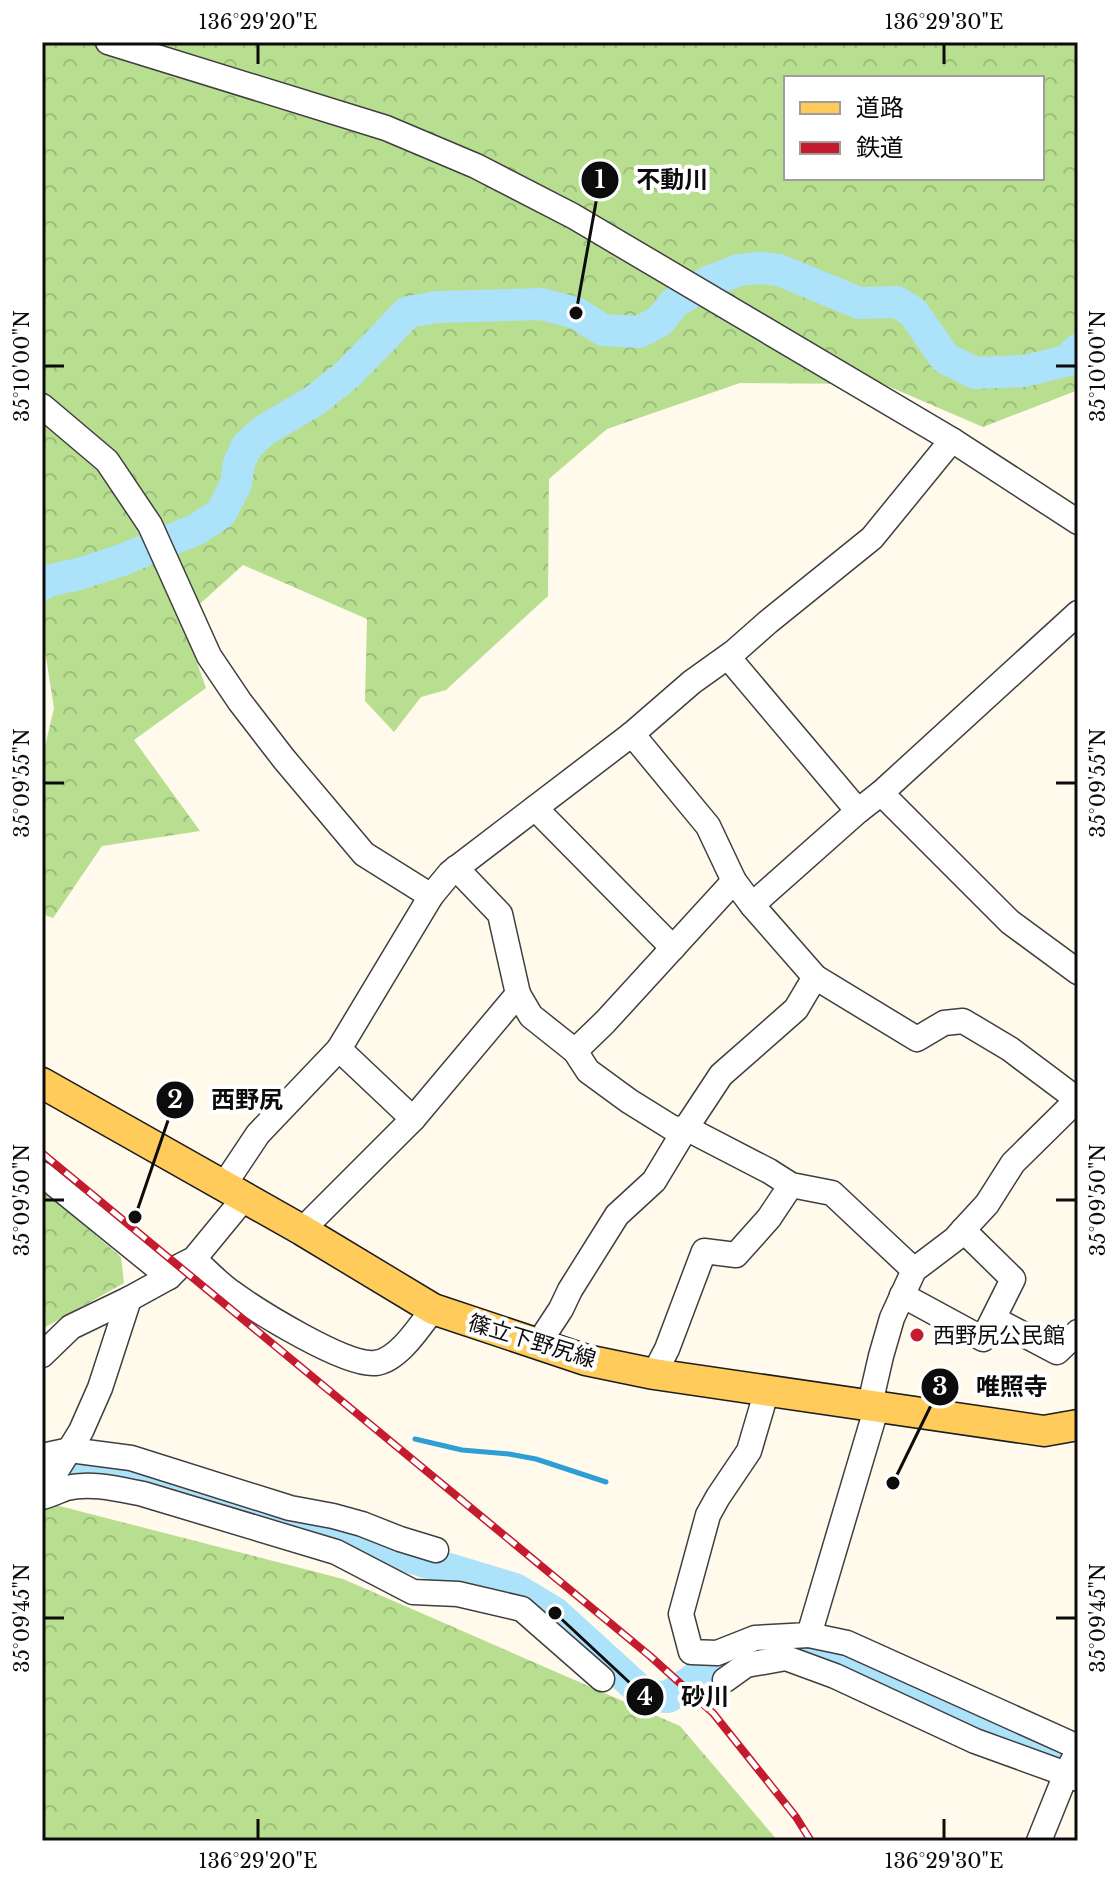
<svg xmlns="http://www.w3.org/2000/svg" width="1120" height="1883" font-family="'Libre Baskerville','Noto Sans JP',serif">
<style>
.forest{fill:url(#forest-crowns);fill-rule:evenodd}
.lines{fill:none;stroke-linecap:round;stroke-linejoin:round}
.stream{stroke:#2e9ed6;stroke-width:5}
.river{stroke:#ace2fa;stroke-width:32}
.minor-casing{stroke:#3f3f3f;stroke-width:27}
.major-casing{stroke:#1d1d1d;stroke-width:33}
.minor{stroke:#fff;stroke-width:24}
.major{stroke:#ffcc5b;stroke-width:30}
.rail-casing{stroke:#c51b2e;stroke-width:8}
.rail{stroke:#fff;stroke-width:5;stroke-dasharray:15;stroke-linecap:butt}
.ticks{fill:none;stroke:#0c0c0c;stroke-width:3}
.poi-dot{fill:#c51b2e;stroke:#fff;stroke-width:3}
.labels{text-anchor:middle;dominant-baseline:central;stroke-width:8;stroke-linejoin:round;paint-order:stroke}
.poi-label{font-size:22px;fill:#0c0c0c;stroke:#fff;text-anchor:start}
.street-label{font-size:22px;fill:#0c0c0c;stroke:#fff}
.leader{fill:none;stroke:#0c0c0c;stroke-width:3}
.callout-dot{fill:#0c0c0c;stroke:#fff;stroke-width:3}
.mark-label{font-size:24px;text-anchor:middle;font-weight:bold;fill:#fff}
.callout-label{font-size:24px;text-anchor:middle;font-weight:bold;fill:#0c0c0c;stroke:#fff;stroke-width:8;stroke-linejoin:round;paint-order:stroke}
.neatline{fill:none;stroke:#0c0c0c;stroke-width:3}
.ticks-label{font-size:20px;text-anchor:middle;fill:#0c0c0c}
</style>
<defs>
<pattern id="forest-crowns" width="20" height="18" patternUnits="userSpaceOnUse" patternTransform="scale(2)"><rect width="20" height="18" fill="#b8de90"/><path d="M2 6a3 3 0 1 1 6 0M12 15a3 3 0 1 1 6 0" fill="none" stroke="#9dbd7b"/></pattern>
</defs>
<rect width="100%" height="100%" fill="#fffaeb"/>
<!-- forest -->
<g class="forest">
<path d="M 42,42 L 1078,42 L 1078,390 L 983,427 L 883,384 L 740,383 L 607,429 L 549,479 L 548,596 L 446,690 L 421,697 L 394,732 L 365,701 L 367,619 L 243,565 L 182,620 L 206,688 L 134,740 L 200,831 L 102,846 L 53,918 L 42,914 L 42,759 L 54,708 L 42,632 ZM 786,78 L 1042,78 L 1042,178 L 786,178 Z"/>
<polygon points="42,1189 121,1257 124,1283 42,1329"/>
<polygon points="44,1502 343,1579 680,1726 778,1841 42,1841 42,1503"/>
</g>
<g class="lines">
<!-- stream -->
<polyline class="stream" points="415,1439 462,1450 509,1454 536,1459 606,1482"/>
<!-- river -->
<g class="river">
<polyline points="42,585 47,581 79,574 122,560 197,529 221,513 236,484 239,463 247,446 263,431 314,401 347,375 408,312 437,307 541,304 576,313 603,330 639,332 660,321 674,303 708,282 739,270 760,268 779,270 859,303 897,302 913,312 945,358 975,373 1024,371 1066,361 1078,350"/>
<polyline points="42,1475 92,1467 128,1472 515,1589 555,1613 646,1696 668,1697 732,1653 750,1646 786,1643 818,1650 1078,1764"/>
</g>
<!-- minor casing -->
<g class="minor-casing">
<g id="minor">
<polyline points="108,42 386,128 476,166 573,216 952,440 1078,522"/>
<polyline points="42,406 107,461 150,525 209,656 240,702 284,759 364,854 431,896"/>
<polyline points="728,657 858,811"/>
<polyline points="632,734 692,682 734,652 768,622 872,538 952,440"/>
<polyline points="881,793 1010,922 1078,972"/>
<polyline points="535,808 673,948"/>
<polyline points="456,868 500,914 518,994"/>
<polyline points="752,905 858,811 881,793 1078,613"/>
<polyline points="339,1049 413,1119 518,994 531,1016 575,1051 605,1022 734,881"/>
<polyline points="575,1051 588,1071 629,1101 674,1129 686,1128 769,1171 791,1185 832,1193 914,1270"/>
<polyline points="42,1174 169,1277"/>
<polyline points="224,1185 258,1134 339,1049 431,896 450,873 632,734 708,826 734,881 752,905 815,977 917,1039 944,1023 963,1021 1010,1049 1078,1100"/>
<polyline points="302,1230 413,1119"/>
<path d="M 194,1259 C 206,1270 218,1283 231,1292 C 257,1311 345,1366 375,1363 C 398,1361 420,1326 433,1309"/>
<polyline points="902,1295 983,1339 1013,1279 963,1230"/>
<polyline points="994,1319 1057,1352 1078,1332"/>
<polyline points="538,1344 561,1309 570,1290 617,1215 654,1181 686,1128 721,1075 796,1009 815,977"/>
<polyline points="42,1355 71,1327 129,1299 169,1277 180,1266 194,1259 245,1197"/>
<polyline points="654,1374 667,1349 704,1251 736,1255 769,1218 791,1185"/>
<polyline points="767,1390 749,1451 718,1497 708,1515 681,1614 691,1652 717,1653 755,1638 809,1635 877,1406"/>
<polyline points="870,1404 881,1356 892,1318 914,1270 955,1239 963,1230 987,1204 1013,1163 1078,1099"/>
<polyline points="42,1456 70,1450 131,1458 290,1508 333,1516 362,1524 400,1539 436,1550"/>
<polyline points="42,1494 81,1431 100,1388 129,1299"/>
<path d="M 42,1497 C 51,1495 58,1491 66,1488 C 92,1482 118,1489 143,1494 L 336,1552 L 413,1592 L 458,1594 L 522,1609 L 602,1679"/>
<polyline points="809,1635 847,1643 1078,1747"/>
<polyline points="725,1680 746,1665 786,1658 835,1676 975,1741 1066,1774 1078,1751"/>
<polyline points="1039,1841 1066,1774 1078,1779"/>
</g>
</g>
<!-- major casing -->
<g class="major-casing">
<polyline id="major" points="42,1083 302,1230 433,1309 586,1360 654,1374 1044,1431 1078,1425"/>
</g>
<!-- minor -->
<use href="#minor" class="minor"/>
<!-- major -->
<use href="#major" class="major"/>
<!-- rail casing -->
<g class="rail-casing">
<polyline id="rail" points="42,1153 650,1656 713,1713 796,1817 811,1841"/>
</g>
<!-- rail -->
<use href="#rail" class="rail"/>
</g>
<!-- ticks -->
<path class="ticks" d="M 258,44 L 258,64M 944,44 L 944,64M 44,366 L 64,366M 1056,366 L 1076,366M 44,783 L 64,783M 1056,783 L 1076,783M 44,1200 L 64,1200M 1056,1200 L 1076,1200M 44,1618 L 64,1618M 1056,1618 L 1076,1618M 258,1819 L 258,1839M 944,1819 L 944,1839"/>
<!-- markers -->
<circle class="poi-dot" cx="917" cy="1335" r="8"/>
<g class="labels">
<!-- poi labels -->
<g class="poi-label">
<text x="933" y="1335">西野尻公民館</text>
</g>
<!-- street labels -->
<g class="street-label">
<text transform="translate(532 1341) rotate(17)">篠立下野尻線</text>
</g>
</g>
<!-- callouts -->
<path class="leader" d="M576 313L600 180M135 1217L175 1100M893 1483L940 1387M555 1613L645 1697"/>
<g class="callout-dot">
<circle cx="576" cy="313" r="8"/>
<circle cx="135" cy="1217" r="8"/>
<circle cx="893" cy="1483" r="8"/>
<circle cx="555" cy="1613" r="8"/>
<circle cx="600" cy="180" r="20"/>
<circle cx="175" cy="1100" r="20"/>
<circle cx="940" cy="1387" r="20"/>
<circle cx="645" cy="1697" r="20"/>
</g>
<g class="mark-label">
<text x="600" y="188">1</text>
<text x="175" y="1108">2</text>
<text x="940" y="1395">3</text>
<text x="645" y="1705">4</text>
</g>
<g class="callout-label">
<text x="672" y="188">不動川</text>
<text x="247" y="1108">西野尻</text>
<text x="1012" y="1395">唯照寺</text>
<text x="705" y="1705">砂川</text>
</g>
<!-- border -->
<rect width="1120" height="1883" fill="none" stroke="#ffffff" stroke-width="88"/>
<!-- legend -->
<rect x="784" y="76" width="260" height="104" fill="#ffffff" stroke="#9e9e9e" stroke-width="2"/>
<rect x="800" y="102" width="40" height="12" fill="#ffcc5b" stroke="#9e9e9e" stroke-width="2"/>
<text x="856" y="116" font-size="24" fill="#0c0c0c">道路</text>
<rect x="800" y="142" width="40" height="12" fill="#c51b2e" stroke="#9e9e9e" stroke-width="2"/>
<text x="856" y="156" font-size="24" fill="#0c0c0c">鉄道</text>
<rect x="44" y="44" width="1032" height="1795" class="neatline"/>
<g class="ticks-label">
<text x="258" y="29">136°29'20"E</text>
<text x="944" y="29">136°29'30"E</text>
<text transform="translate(22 366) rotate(-90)" y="7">35°10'00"N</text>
<text transform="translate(1098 366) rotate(-90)" y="7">35°10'00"N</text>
<text transform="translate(22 783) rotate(-90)" y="7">35°09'55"N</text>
<text transform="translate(1098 783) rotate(-90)" y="7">35°09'55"N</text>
<text transform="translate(22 1200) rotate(-90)" y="7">35°09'50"N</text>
<text transform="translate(1098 1200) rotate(-90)" y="7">35°09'50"N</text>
<text transform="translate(22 1618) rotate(-90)" y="7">35°09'45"N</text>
<text transform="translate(1098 1618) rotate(-90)" y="7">35°09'45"N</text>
<text x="258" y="1868">136°29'20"E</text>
<text x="944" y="1868">136°29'30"E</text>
</g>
</svg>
